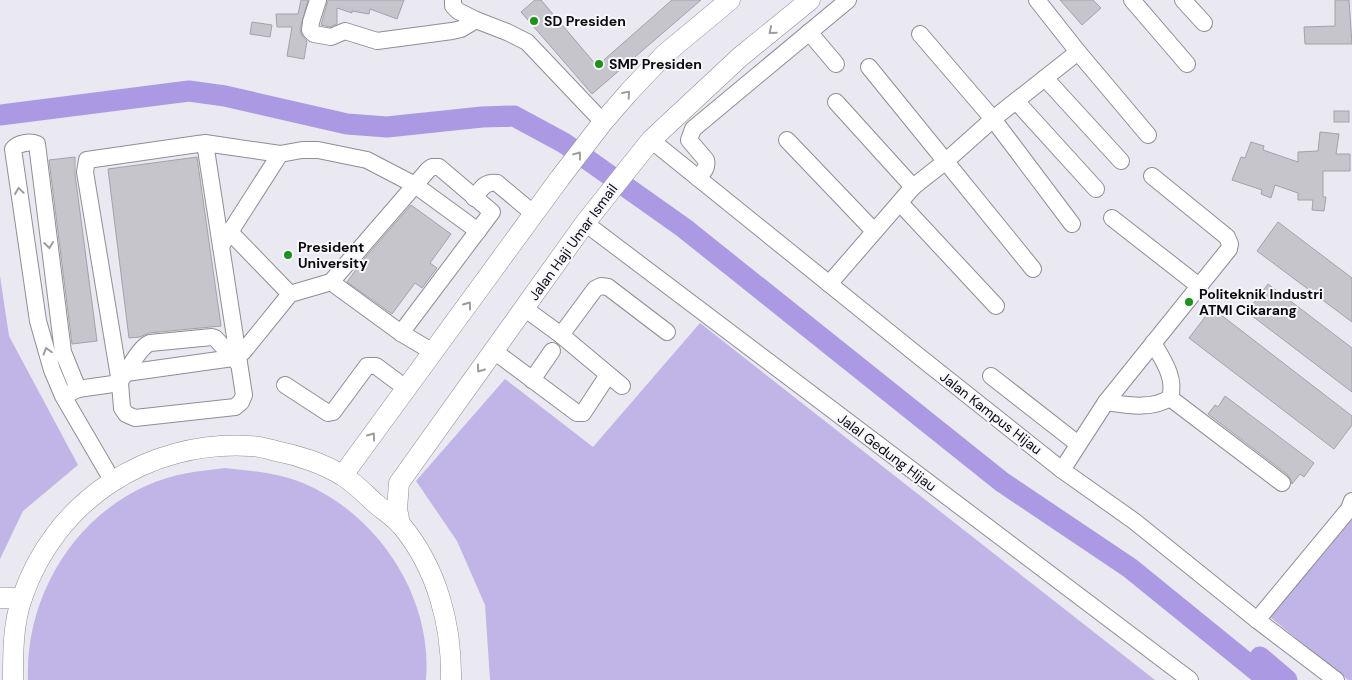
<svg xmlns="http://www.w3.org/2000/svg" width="1352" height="680" font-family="'DM Sans',sans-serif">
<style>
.green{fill:#c1b5e8}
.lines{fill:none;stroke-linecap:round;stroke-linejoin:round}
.river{stroke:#ac99e4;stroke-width:21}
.building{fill:#c6c5cc;stroke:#a4a2a9}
.minor-casing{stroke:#8f8e95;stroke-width:18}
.major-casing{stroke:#8f8e95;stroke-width:21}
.minor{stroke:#fff;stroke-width:16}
.major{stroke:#fff;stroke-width:20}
.oneway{stroke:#9d9d9e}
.poi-dot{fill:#1e911c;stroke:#f7f6fd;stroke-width:2}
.labels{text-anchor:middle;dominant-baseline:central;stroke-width:4;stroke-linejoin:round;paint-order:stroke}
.poi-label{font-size:14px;font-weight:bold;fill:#0b0b0d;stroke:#f7f6fd;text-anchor:start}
.street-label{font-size:14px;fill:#0b0b0d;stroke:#f7f6fd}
</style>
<rect width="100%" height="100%" fill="#eae8f0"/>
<!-- green -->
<g class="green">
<polygon points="0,276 9,336 78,465 23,511 0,559"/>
<polygon points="700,323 1155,680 490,680 485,605 457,541 416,481 505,379 593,447"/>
<path d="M 225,468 C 252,471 278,473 303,483 C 379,515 433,598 426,680 L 28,680 C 25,599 72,518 148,485 C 172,474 198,471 225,468 Z"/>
<polygon points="1352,514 1352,680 1348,680 1270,617"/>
</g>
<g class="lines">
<!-- river -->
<g class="river">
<polyline points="0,115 189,91 225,96 347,124 387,127 482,117 514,116 564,143 684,228 1002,482 1130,568 1268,680"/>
<polyline points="1260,657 1287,680"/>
</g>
</g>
<!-- building -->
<g class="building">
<polygon points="301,0 308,0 300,29 301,34 307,41 304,59 287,56 292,27 277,27 276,14 298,14"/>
<polygon points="328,0 404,0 397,19 370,9 369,14 352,11 352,13 337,8 337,24 330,27 321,25"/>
<polygon points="535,0 541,0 597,66 672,0 701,0 592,94 521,12"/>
<polygon points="1060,0 1093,0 1101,8 1082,25"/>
<polygon points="1335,0 1349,0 1352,44 1305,44 1304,27 1335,26"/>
<polygon points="252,22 272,25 270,37 250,34"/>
<rect x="1334" y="111" width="15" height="11"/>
<polygon points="1320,132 1339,134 1336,154 1350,154 1350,171 1323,171 1323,197 1326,197 1324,211 1312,210 1313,200 1298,200 1298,193 1275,185 1271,198 1261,194 1262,190 1232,180 1241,157 1245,158 1251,142 1264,146 1263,150 1298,162 1298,152 1318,151"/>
<polygon points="75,157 75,174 97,341 72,344 49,160"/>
<polygon points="197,157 221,326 149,333 140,337 129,338 108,169"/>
<polygon points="411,205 451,234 430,263 437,268 422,288 415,283 392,314 347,282 363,260"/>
<polygon points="1278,222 1352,278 1352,322 1257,251"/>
<polygon points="1268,284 1352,348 1352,392 1247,312"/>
<polygon points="1212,308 1352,416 1352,425 1334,449 1189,338"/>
<polygon points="1225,396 1314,463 1304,477 1300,474 1292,484 1291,480 1288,475 1208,414 1215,405 1218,407"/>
</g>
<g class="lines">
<!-- minor casing -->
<g class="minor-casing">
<g id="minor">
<polyline points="318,0 311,22 310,30 314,34 331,37 345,31 377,41 452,31 461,29 476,20"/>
<polyline points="453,0 453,6 458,11 476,20 507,32 527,42 603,122"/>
<polyline points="1037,0 1078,52 1148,135"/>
<polyline points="1132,0 1187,64"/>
<polyline points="1183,0 1204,23"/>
<polyline points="809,32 836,64"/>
<polyline points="920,34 993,119 1072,224"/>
<polyline points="869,67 1033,269"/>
<polyline points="1045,78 1121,161"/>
<polyline points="1016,101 1096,189"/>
<polyline points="836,102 913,187"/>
<polyline points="651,140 921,358 1062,470 1134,521 1257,620 1336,680"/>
<polyline points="787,140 874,231"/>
<polyline points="205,143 244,395 241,402 235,407 135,418 126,414 122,408 120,383 85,172 87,160 205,143 280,154 302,150 318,150 367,160 415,185 478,231"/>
<path d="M 698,178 C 703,172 708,168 706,160 L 689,140 L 693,129 L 848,0"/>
<path d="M 474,198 C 481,189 485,181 497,183 L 534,214"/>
<polyline points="900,203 996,306"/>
<polyline points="1112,218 1199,286"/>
<polyline points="585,223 1190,680"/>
<polyline points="230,232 290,294"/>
<polyline points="221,246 280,154"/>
<polyline points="331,282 401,333 433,352"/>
<polyline points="829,284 913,187 946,161 993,119 1078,52"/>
<polyline points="524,308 561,335 622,386"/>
<polyline points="561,335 595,289 601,286 608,287 667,332"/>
<polyline points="494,351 577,413 583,413 608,375"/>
<polyline points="238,355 243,352 290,294 331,282 428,170 432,167 439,167 492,212 401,333"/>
<polyline points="126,373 233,358"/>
<polyline points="991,376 1078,444"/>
<polyline points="532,380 552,351"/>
<path d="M 120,381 C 128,371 139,347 150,343 L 212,337 L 215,338 L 239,364"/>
<polyline points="285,385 328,413 333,412 367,366 376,366 407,389"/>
<path d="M 78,389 L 63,352 L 37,144 C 30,141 18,143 13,149 L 38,321 L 52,370 L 63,396 L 112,480"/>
<polyline points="70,393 78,389 120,383"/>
<polyline points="1170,398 1282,483"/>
<path d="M 1106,402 C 1127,405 1151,410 1170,398 C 1176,378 1163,360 1153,343"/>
<polyline points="1062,470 1106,402 1229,249 1230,244 1227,237 1152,176"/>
<polyline points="1257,620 1349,509 1352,501"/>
</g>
</g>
<!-- major casing -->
<g class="major-casing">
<g id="major">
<polyline points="343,475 560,178 603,122 629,92 665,54 730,0"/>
<polyline points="400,524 397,509 399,483 585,223 651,140 740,57 810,0"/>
<polyline points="0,598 22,598"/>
<path d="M 13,680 C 13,652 13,624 22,598 C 55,500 148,440 250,446 C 259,446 268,449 276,451 C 297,455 325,464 343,476 C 355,483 365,494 375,503 C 383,510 394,517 401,525 C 437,568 452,625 451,680"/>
</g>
</g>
<!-- minor -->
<use href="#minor" class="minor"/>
<!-- major -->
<use href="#major" class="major"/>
</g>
<!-- one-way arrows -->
<defs><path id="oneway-chevron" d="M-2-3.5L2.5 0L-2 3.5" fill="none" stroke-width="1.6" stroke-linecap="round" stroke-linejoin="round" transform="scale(1.25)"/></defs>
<g class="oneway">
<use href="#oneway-chevron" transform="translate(772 31) rotate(140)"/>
<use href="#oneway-chevron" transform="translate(627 94) rotate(-49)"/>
<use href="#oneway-chevron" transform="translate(578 155) rotate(-53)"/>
<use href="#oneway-chevron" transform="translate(19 191) rotate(-98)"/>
<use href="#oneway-chevron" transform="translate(49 245) rotate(83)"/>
<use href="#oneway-chevron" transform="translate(468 305) rotate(-54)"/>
<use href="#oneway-chevron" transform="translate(47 351) rotate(-106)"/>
<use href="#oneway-chevron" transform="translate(480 369) rotate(126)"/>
<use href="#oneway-chevron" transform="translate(372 436) rotate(-54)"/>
</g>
<!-- markers -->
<g class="poi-dot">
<circle cx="534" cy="21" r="5"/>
<circle cx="599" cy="64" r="5"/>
<circle cx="288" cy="255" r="5"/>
<circle cx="1189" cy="302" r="5"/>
</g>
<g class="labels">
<!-- poi labels -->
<g class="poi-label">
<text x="544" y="21">SD Presiden</text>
<text x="609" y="64">SMP Presiden</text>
<text x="298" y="247">President<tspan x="298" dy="16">University</tspan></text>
<text x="1199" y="294">Politeknik Industri<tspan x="1199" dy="16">ATMI Cikarang</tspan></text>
</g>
<!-- street labels -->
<g class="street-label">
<text transform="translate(573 242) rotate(-54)">Jalan Haji Umar Ismail</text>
<text transform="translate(991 413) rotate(38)">Jalan Kampus Hijau</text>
<text transform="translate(887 452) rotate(37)">Jalal Gedung Hijau</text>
</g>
</g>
</svg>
